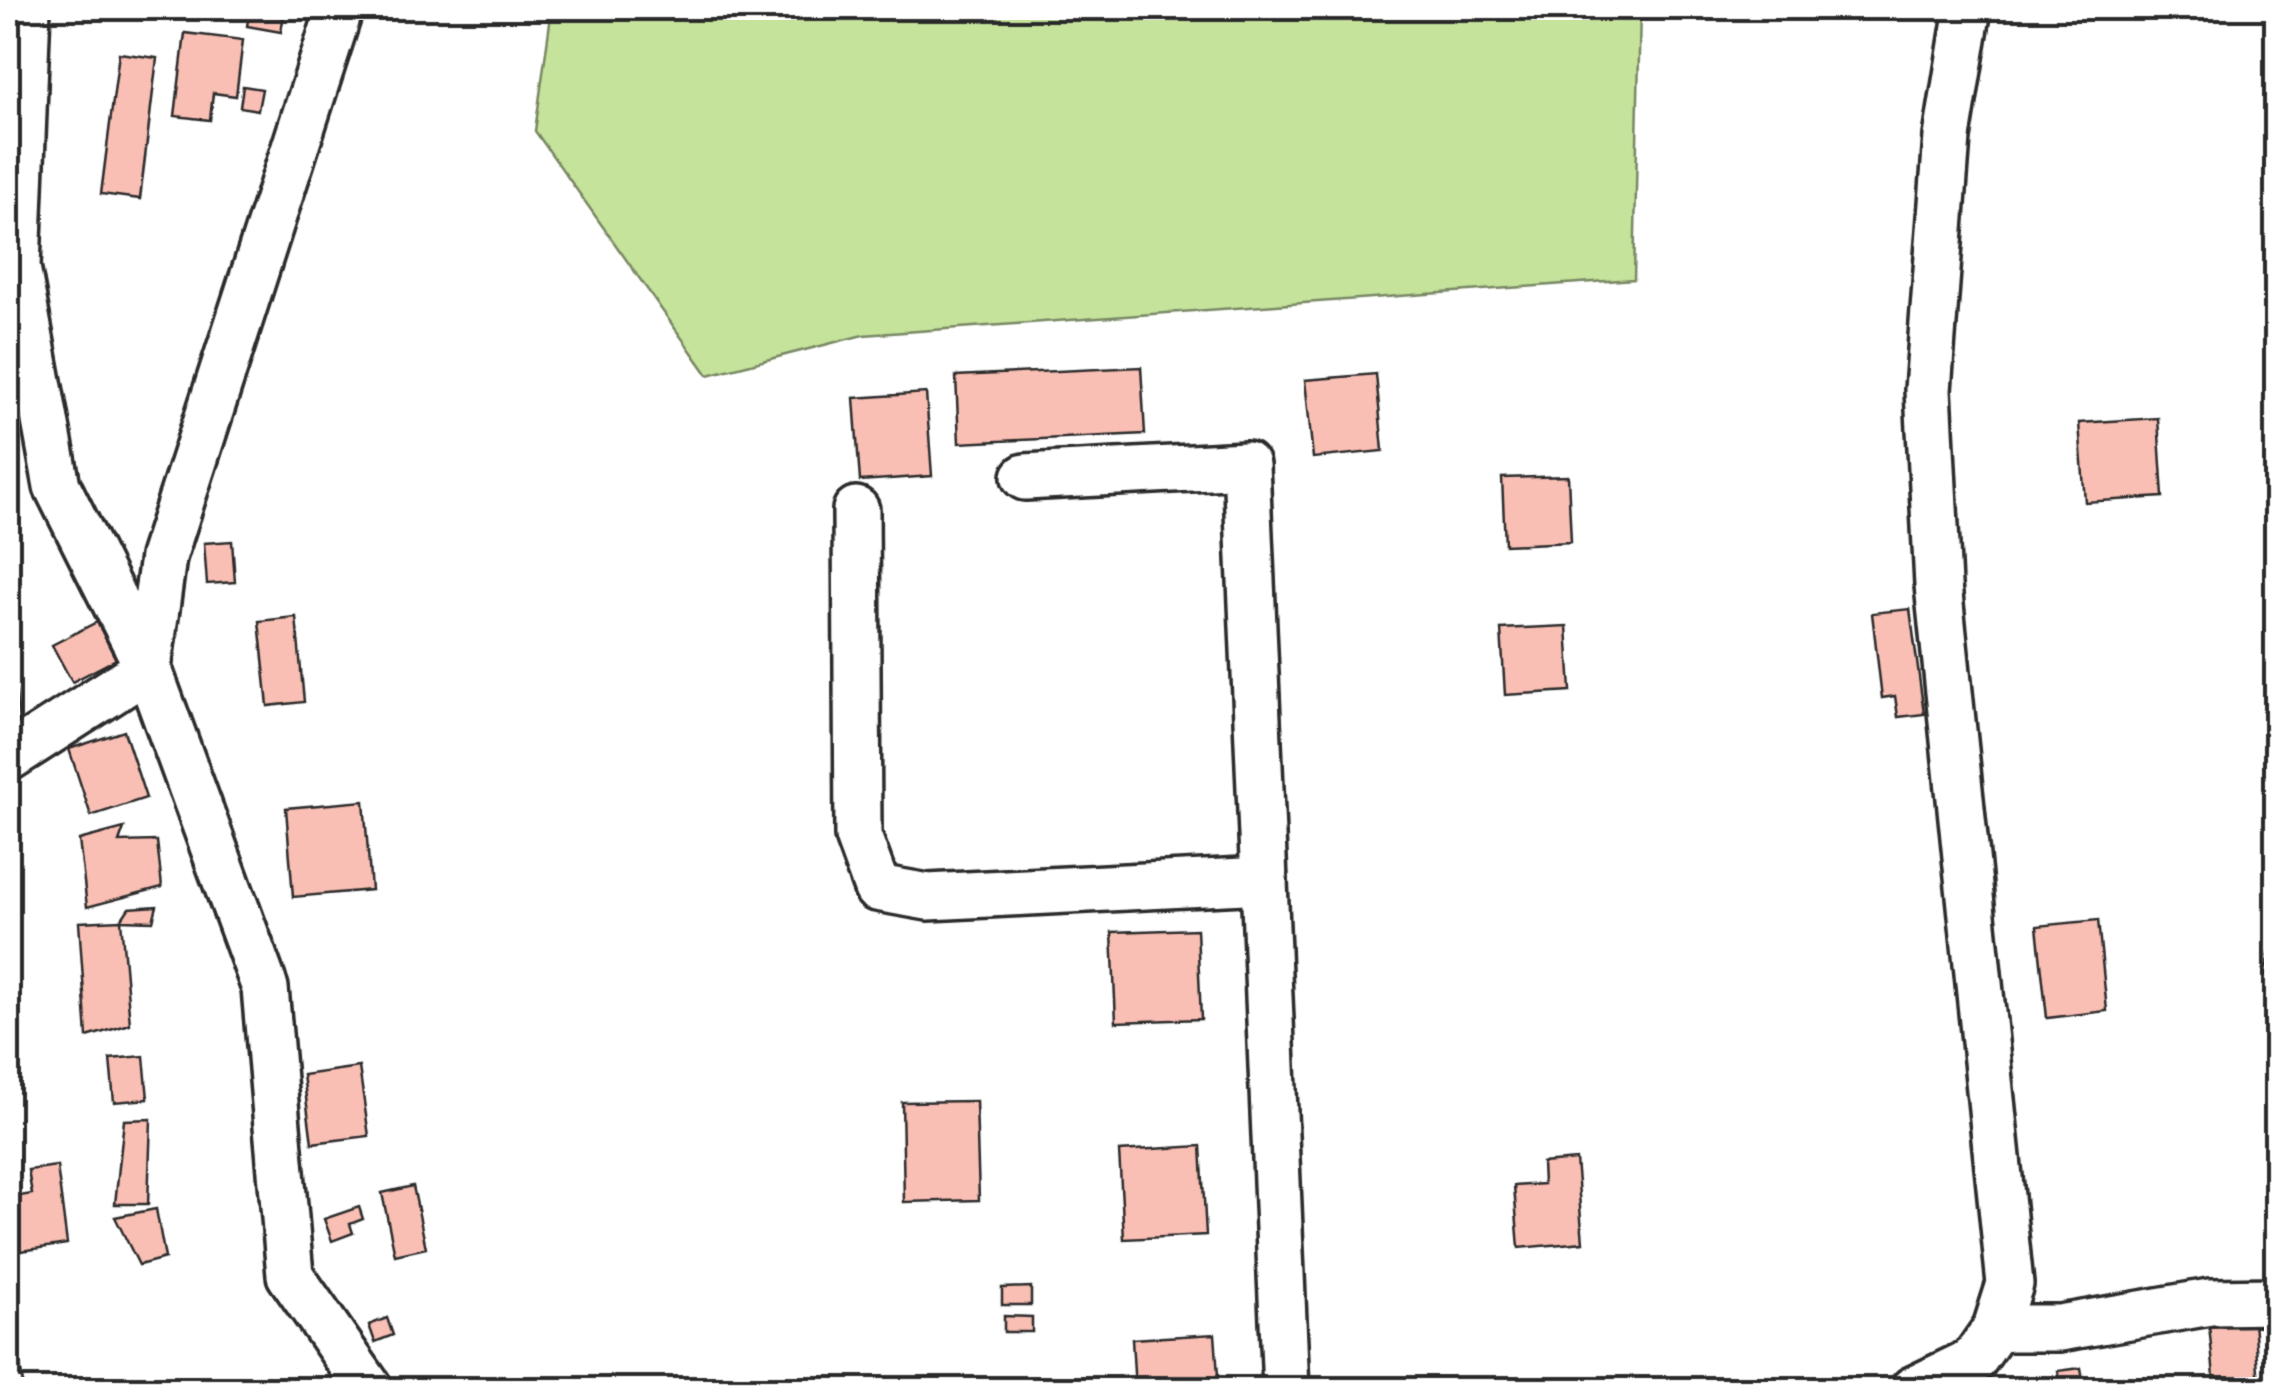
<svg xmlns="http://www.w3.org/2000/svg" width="2284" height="1397" font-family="'Indie Flower',sans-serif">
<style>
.green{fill:#c5e39b;stroke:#788763;stroke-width:2.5}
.building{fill:#fabfb4;stroke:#2b2b2b;stroke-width:2.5}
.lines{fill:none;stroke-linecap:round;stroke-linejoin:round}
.minor-casing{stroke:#2b2b2b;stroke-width:52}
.minor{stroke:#fff;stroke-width:45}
</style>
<rect width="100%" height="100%" fill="#fff"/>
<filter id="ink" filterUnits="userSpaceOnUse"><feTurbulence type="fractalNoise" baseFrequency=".01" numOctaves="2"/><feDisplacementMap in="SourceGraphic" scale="20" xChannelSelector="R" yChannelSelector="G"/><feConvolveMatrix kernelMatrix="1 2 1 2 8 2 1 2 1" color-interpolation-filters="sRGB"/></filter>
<g filter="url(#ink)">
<!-- green -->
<polygon class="green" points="552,8 1640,8 1634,279 863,335 708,375 535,131"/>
<!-- building -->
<g class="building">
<polygon points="250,8 285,8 281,32 247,26"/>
<polygon points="185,33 243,40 236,96 213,93 210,120 175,116"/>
<polygon points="119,53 157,58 140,199 101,194"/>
<polygon points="243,86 262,89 258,110 240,107"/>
<polygon points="1141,367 1145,434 959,443 956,376"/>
<polygon points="1376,374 1383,451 1313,458 1305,380"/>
<polygon points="926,393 932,476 860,481 854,398"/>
<polygon points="2158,418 2163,497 2085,502 2079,423"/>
<polygon points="1568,476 1571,542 1505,545 1502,478"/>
<polygon points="232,541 235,582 207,584 204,543"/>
<polygon points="1910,609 1924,714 1898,717 1895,696 1882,698 1872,613"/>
<polygon points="296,617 304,702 268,706 259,621"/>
<polygon points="8,622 19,720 8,721"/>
<polygon points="97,622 116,659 72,682 52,645"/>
<polygon points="1567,626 1571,691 1505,695 1501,629"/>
<polygon points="124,731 146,798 91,816 69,749"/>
<polygon points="364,801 371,890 293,897 286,808"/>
<polygon points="124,828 119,842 157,841 162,887 87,907 79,840"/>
<polygon points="157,906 153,921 121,920 129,908"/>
<polygon points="121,920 130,1024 87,1037 79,922"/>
<polygon points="2098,920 2107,1011 2047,1018 2037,926"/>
<polygon points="1197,929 1201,1019 1116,1022 1112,932"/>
<polygon points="2276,929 2276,979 2264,975"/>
<polygon points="144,1056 148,1099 114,1102 110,1059"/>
<polygon points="359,1067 369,1136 312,1143 303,1075"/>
<polygon points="976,1101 979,1200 904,1202 902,1102"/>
<polygon points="151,1119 148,1204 115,1204 124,1120"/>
<polygon points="1201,1146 1206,1235 1124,1239 1119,1151"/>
<polygon points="1576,1160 1583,1242 1519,1248 1514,1186 1543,1184 1542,1163"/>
<polygon points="57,1166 67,1244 8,1253 8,1198 32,1194 28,1170"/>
<polygon points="413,1186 426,1248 395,1255 382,1193"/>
<polygon points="359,1207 363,1219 350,1224 353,1233 332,1241 324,1219"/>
<polygon points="156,1209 165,1258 139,1265 115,1217"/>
<polygon points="1031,1287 1031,1305 1002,1305 1002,1288"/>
<polygon points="1004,1316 1032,1317 1032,1332 1004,1332"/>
<polygon points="387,1318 393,1335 375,1342 369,1325"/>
<polygon points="2276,1319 2276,1382 2273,1320"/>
<polygon points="2254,1321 2259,1383 2215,1387 2209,1325"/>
<polygon points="1215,1334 1219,1390 1135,1390 1132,1339"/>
<polygon points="20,1365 24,1390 8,1390 8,1367"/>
<polygon points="2081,1368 2084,1385 2119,1380 2121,1390 2061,1390 2058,1371"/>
</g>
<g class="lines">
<!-- minor casing -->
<g class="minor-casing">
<g id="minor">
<polyline points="340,8 163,557 148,668 265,988 290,1275 370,1390"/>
<polyline points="1025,477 1246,465 1286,1390"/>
<polyline points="856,510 858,836 877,888 928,897 1264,880"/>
<polyline points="8,758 148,668 57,486 17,267 27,8"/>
<polyline points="1996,1328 2060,1328 2210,1302 2276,1301"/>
<polyline points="1913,1390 1973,1361 1996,1328 2010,1284 1938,585 1928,390 1947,137 1968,8"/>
</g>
</g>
<!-- minor -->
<use href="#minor" class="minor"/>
</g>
</g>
<!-- margin -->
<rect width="2284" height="1397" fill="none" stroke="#fff" stroke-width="40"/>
<rect x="20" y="20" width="2244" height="1357" fill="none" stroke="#2b2b2b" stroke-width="4" filter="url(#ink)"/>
</svg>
